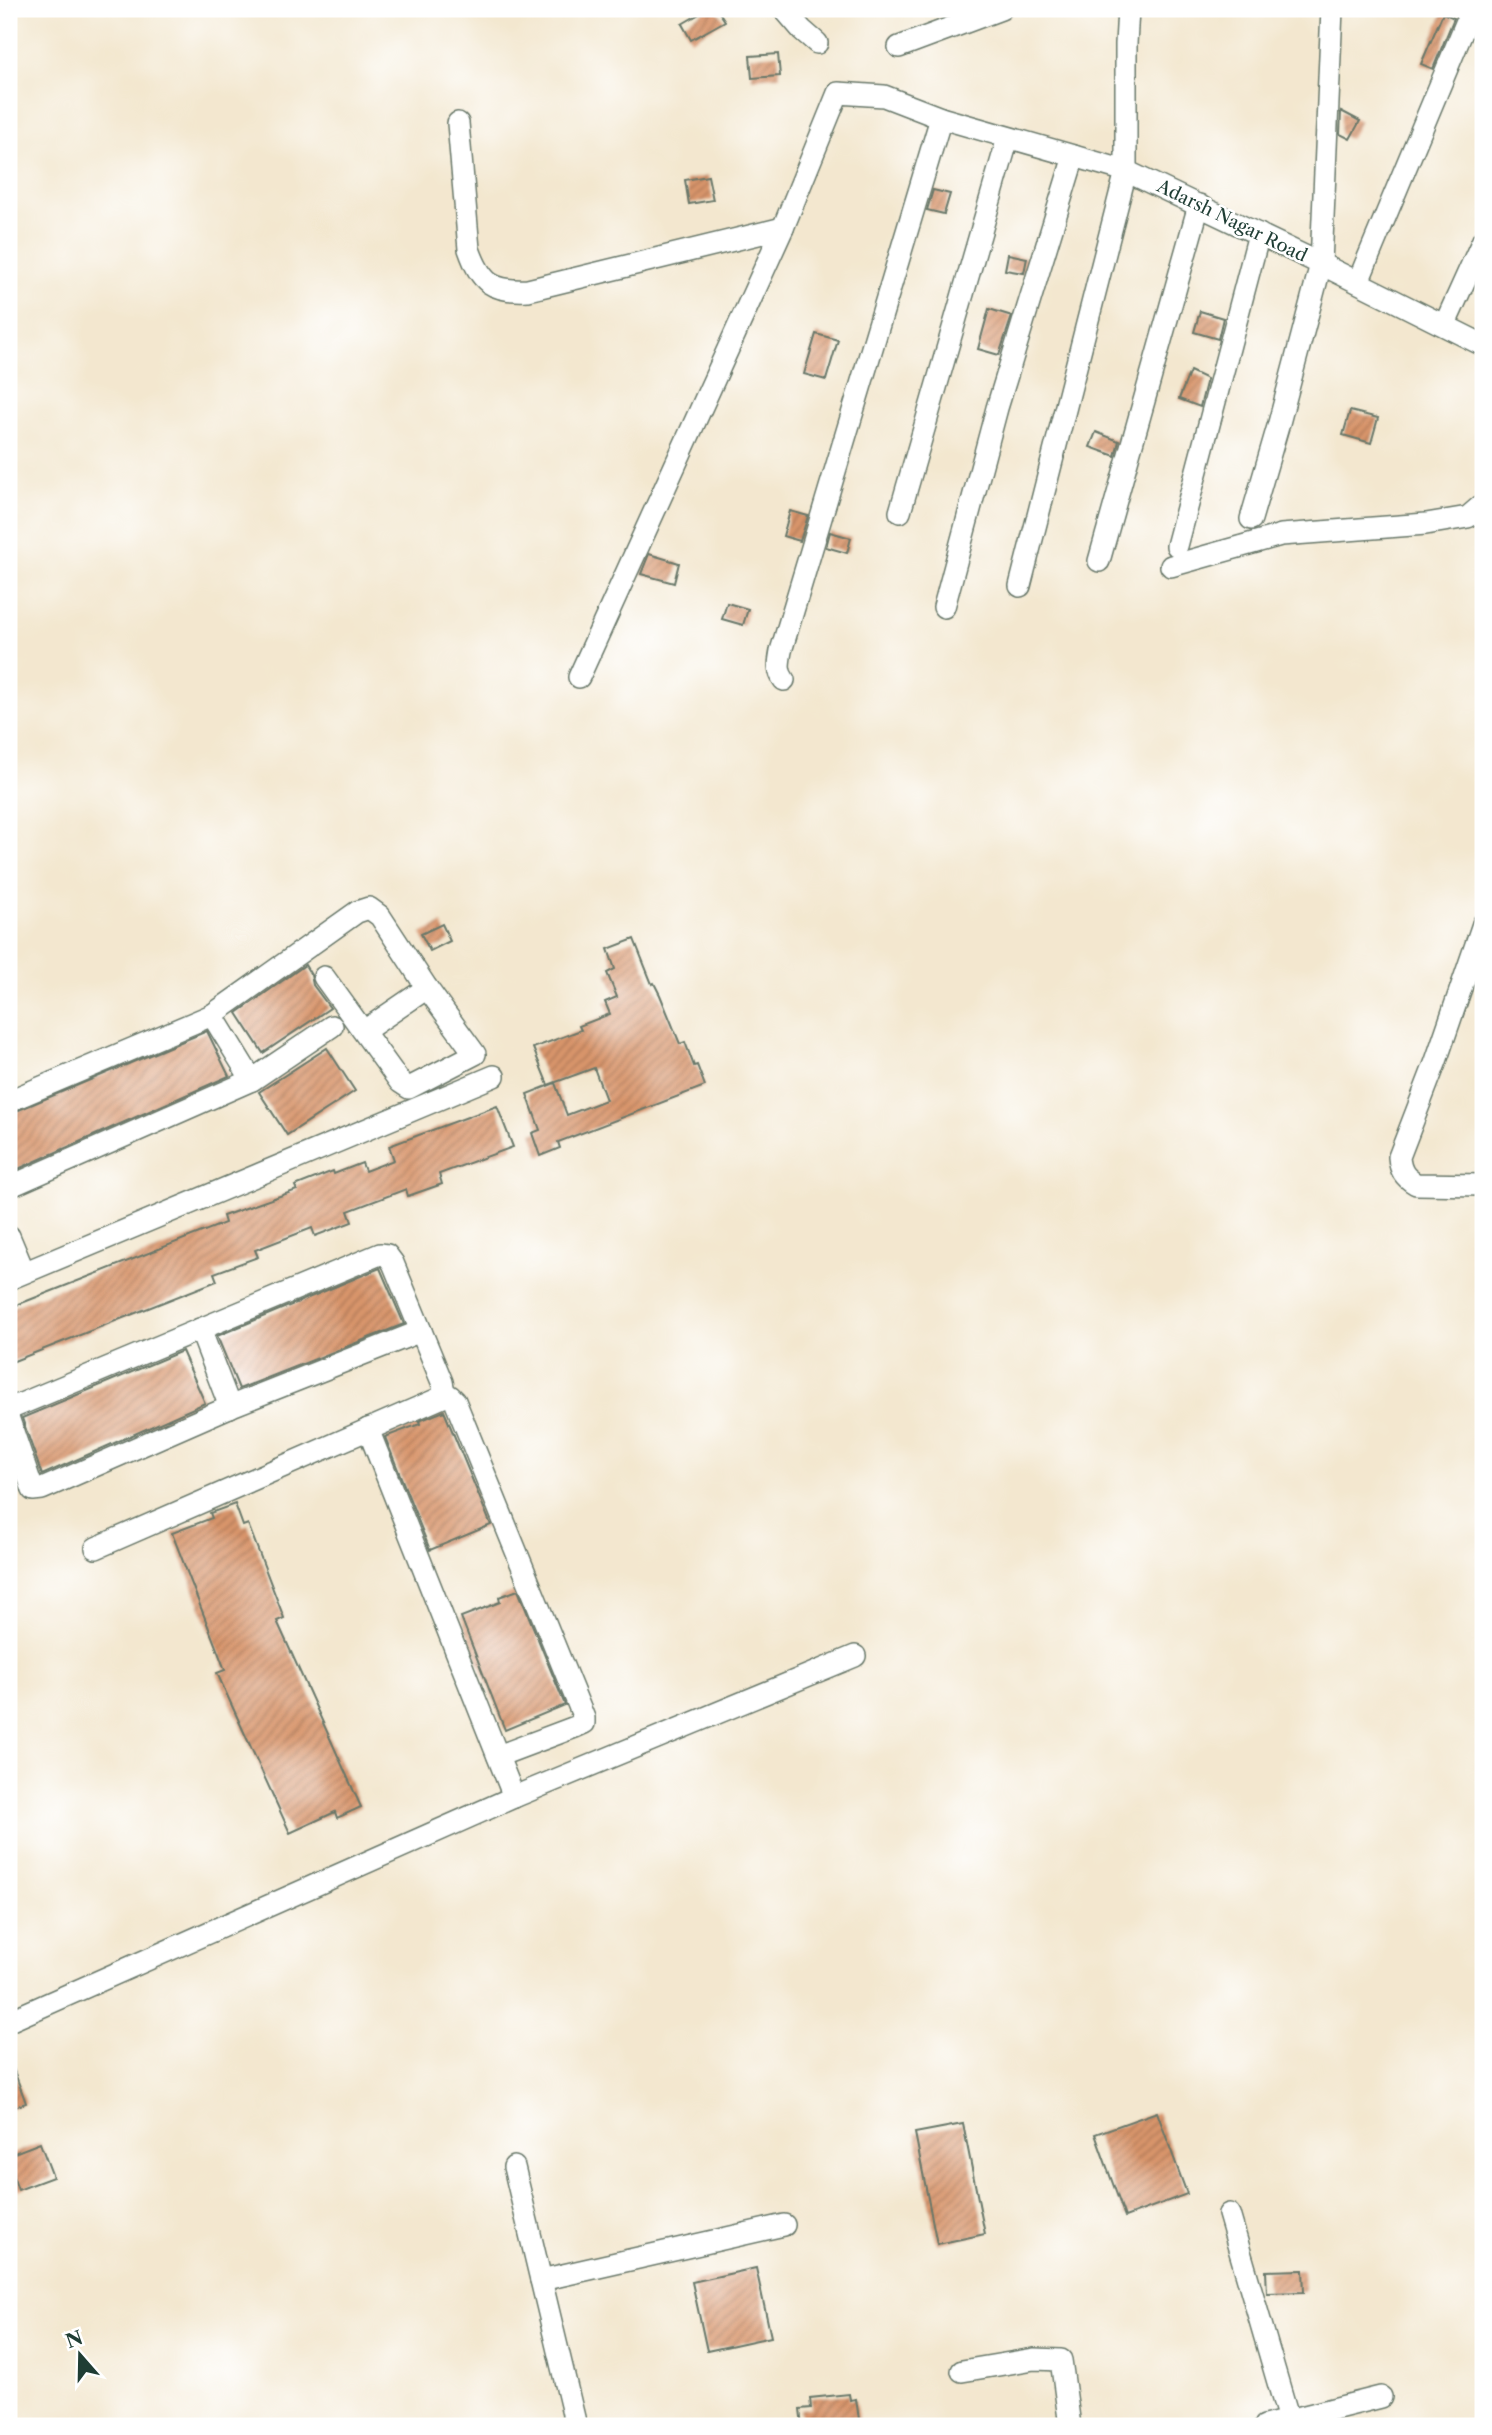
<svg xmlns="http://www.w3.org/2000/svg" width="1492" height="2435" font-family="'Libre Caslon Text',serif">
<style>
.building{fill:url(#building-hatch)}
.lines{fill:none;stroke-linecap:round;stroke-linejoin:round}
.minor-casing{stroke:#69786a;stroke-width:24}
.minor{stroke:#fff;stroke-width:21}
.labels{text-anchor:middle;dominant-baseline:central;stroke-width:5;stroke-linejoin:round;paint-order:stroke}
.street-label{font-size:18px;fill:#1f3d34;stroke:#fff}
</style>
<defs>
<pattern id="building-hatch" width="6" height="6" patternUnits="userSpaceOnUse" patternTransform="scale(1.75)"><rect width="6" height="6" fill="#d8946a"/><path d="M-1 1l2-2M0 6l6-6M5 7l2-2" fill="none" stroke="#af7a58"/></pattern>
</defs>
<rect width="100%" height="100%" fill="#fff"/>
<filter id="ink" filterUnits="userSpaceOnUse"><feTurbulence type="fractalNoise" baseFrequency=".0143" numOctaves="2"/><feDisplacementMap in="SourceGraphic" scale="14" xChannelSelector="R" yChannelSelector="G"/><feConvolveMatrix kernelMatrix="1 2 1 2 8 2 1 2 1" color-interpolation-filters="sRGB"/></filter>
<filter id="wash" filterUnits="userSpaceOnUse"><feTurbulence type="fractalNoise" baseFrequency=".00686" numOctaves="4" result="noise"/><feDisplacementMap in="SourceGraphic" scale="28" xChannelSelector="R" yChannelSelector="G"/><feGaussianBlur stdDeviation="1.57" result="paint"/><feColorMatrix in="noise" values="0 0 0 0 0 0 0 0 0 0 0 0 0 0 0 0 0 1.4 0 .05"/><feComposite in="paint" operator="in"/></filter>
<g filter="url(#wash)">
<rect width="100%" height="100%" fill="#f3e7cf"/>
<g id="blocks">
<!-- building -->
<g class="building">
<polygon points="708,9 717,9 725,21 691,40 682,24"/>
<polygon points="1443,13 1454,18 1433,69 1421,64"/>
<polygon points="778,54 780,76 752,78 750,56"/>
<polygon points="1341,111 1360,121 1350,139 1340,134"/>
<polygon points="708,176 713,200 689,204 685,180"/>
<polygon points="933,190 950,194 944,214 927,210"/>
<polygon points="1008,254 1027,258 1024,273 1005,270"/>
<polygon points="989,309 1012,316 999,355 978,349"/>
<polygon points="1200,311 1223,318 1218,339 1194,332"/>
<polygon points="816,334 838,340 826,380 804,374"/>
<polygon points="1190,371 1207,379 1200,407 1179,399"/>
<polygon points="1350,411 1378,418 1371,443 1343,435"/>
<polygon points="1096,432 1119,441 1115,456 1090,447"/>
<polygon points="790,511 808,516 800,541 783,536"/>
<polygon points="830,532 851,538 847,553 826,547"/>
<polygon points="649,554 679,563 674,583 641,574"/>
<polygon points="727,603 748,609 743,625 722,619"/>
<polygon points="442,924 450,941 430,951 421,934"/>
<polygon points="634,939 652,984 654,983 660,995 680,1044 685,1042 694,1066 697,1065 705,1086 558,1142 560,1148 540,1156 532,1133 540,1130 527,1094 555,1083 567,1115 606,1100 594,1068 548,1085 533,1048 581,1030 579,1026 610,1014 605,1002 617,997 607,973 615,969 608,949"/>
<polygon points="305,965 311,975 313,985 330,1008 263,1053 237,1013"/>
<polygon points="207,1031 229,1076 9,1173 9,1114"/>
<polygon points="327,1048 355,1091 287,1135 259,1092"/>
<polygon points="497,1106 513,1147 439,1174 442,1184 408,1196 406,1189 348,1211 352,1222 315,1236 312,1228 255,1250 258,1257 214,1273 217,1281 9,1363 9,1308 225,1223 223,1216 297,1190 295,1186 333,1171 334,1174 362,1163 365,1171 394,1160 389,1146"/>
<polygon points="380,1268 404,1324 239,1389 217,1336"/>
<polygon points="182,1351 205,1403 42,1475 22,1418"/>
<polygon points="444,1411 491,1525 430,1550 385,1437 420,1424 419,1421"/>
<polygon points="235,1504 243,1526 248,1524 284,1618 277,1621 361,1807 337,1818 335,1812 290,1833 217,1673 225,1670 172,1533 212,1518 210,1513"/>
<polygon points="518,1590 565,1705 505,1730 461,1617 500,1602 499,1597"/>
<polygon points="10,2060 26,2103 9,2109 9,2061"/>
<polygon points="1157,2112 1187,2194 1125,2217 1095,2134"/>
<polygon points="963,2124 985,2234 937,2244 915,2133"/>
<polygon points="40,2143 53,2177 18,2190 9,2165 9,2155"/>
<polygon points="756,2268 771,2337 707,2351 692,2282"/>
<polygon points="1303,2270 1304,2292 1267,2293 1266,2271"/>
<polygon points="849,2394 850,2400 856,2399 860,2426 802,2426 800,2409 811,2408 810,2398"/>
</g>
</g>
</g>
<g filter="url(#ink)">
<use href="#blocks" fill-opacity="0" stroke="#69786a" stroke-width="2"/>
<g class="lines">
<!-- minor casing -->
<g class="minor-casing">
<g id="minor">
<polyline points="784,9 802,30 817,43"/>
<polyline points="899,47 1001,9"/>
<path d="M 458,123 L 469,249 C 481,283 492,292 528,290 L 783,228"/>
<polyline points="1358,282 1471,11"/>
<polyline points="1445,324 1483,240"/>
<polyline points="900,512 1008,138"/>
<polyline points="1251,519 1279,423 1321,264 1332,9"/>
<polyline points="1177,546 1259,234"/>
<polyline points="1099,561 1199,205"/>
<polyline points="1171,566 1281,535 1426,524 1468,517 1483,504"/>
<polyline points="1020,586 1126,171 1126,44 1128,9"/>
<polyline points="944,607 997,408 1074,156"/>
<polyline points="579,677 783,228 838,93 884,96 941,118 1126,171 1321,264 1483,345"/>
<path d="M 784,680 C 777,671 779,662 781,651 L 941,118"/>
<path d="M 1483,924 L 1436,1061 L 1399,1157 C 1400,1170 1404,1177 1416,1184 L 1483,1185"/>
<polyline points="212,1015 252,1080 332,1026"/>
<polyline points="364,1031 427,988"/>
<polyline points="9,1101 212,1015 357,912 369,908 380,916 427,988 475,1054 409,1088 400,1082 324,977"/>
<polyline points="9,1187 252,1080"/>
<polyline points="9,1236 24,1272"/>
<polyline points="9,1279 494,1076"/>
<polyline points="200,1329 230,1407"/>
<polyline points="445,1396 450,1396 455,1401 584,1718 584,1723 575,1727 498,1756"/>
<polyline points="9,1409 380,1254 387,1255 393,1263 442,1382 445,1396 96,1548"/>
<polyline points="9,1420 33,1490 42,1489 234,1405 421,1331"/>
<polyline points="368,1429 514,1797"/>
<polyline points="9,2021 514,1797 855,1656"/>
<polyline points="514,2167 576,2426"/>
<polyline points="1229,2214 1289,2420"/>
<polyline points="541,2280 784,2225"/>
<polyline points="962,2371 1034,2359 1061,2360 1070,2426"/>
<polyline points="1265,2426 1381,2397"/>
</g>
</g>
<!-- minor -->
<use href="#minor" class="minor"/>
</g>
</g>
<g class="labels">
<!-- street labels -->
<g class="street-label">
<text transform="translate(1232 221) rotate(26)">Adarsh Nagar Road</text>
</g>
</g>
<!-- margin -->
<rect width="1492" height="2435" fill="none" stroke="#fff" stroke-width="35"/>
<!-- north arrow -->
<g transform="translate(80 2355) rotate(340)" stroke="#ffffff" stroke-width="5" paint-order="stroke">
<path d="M0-5L12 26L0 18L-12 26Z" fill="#1f3d34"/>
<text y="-10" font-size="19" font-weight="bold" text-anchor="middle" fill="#1f3d34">N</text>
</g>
</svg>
